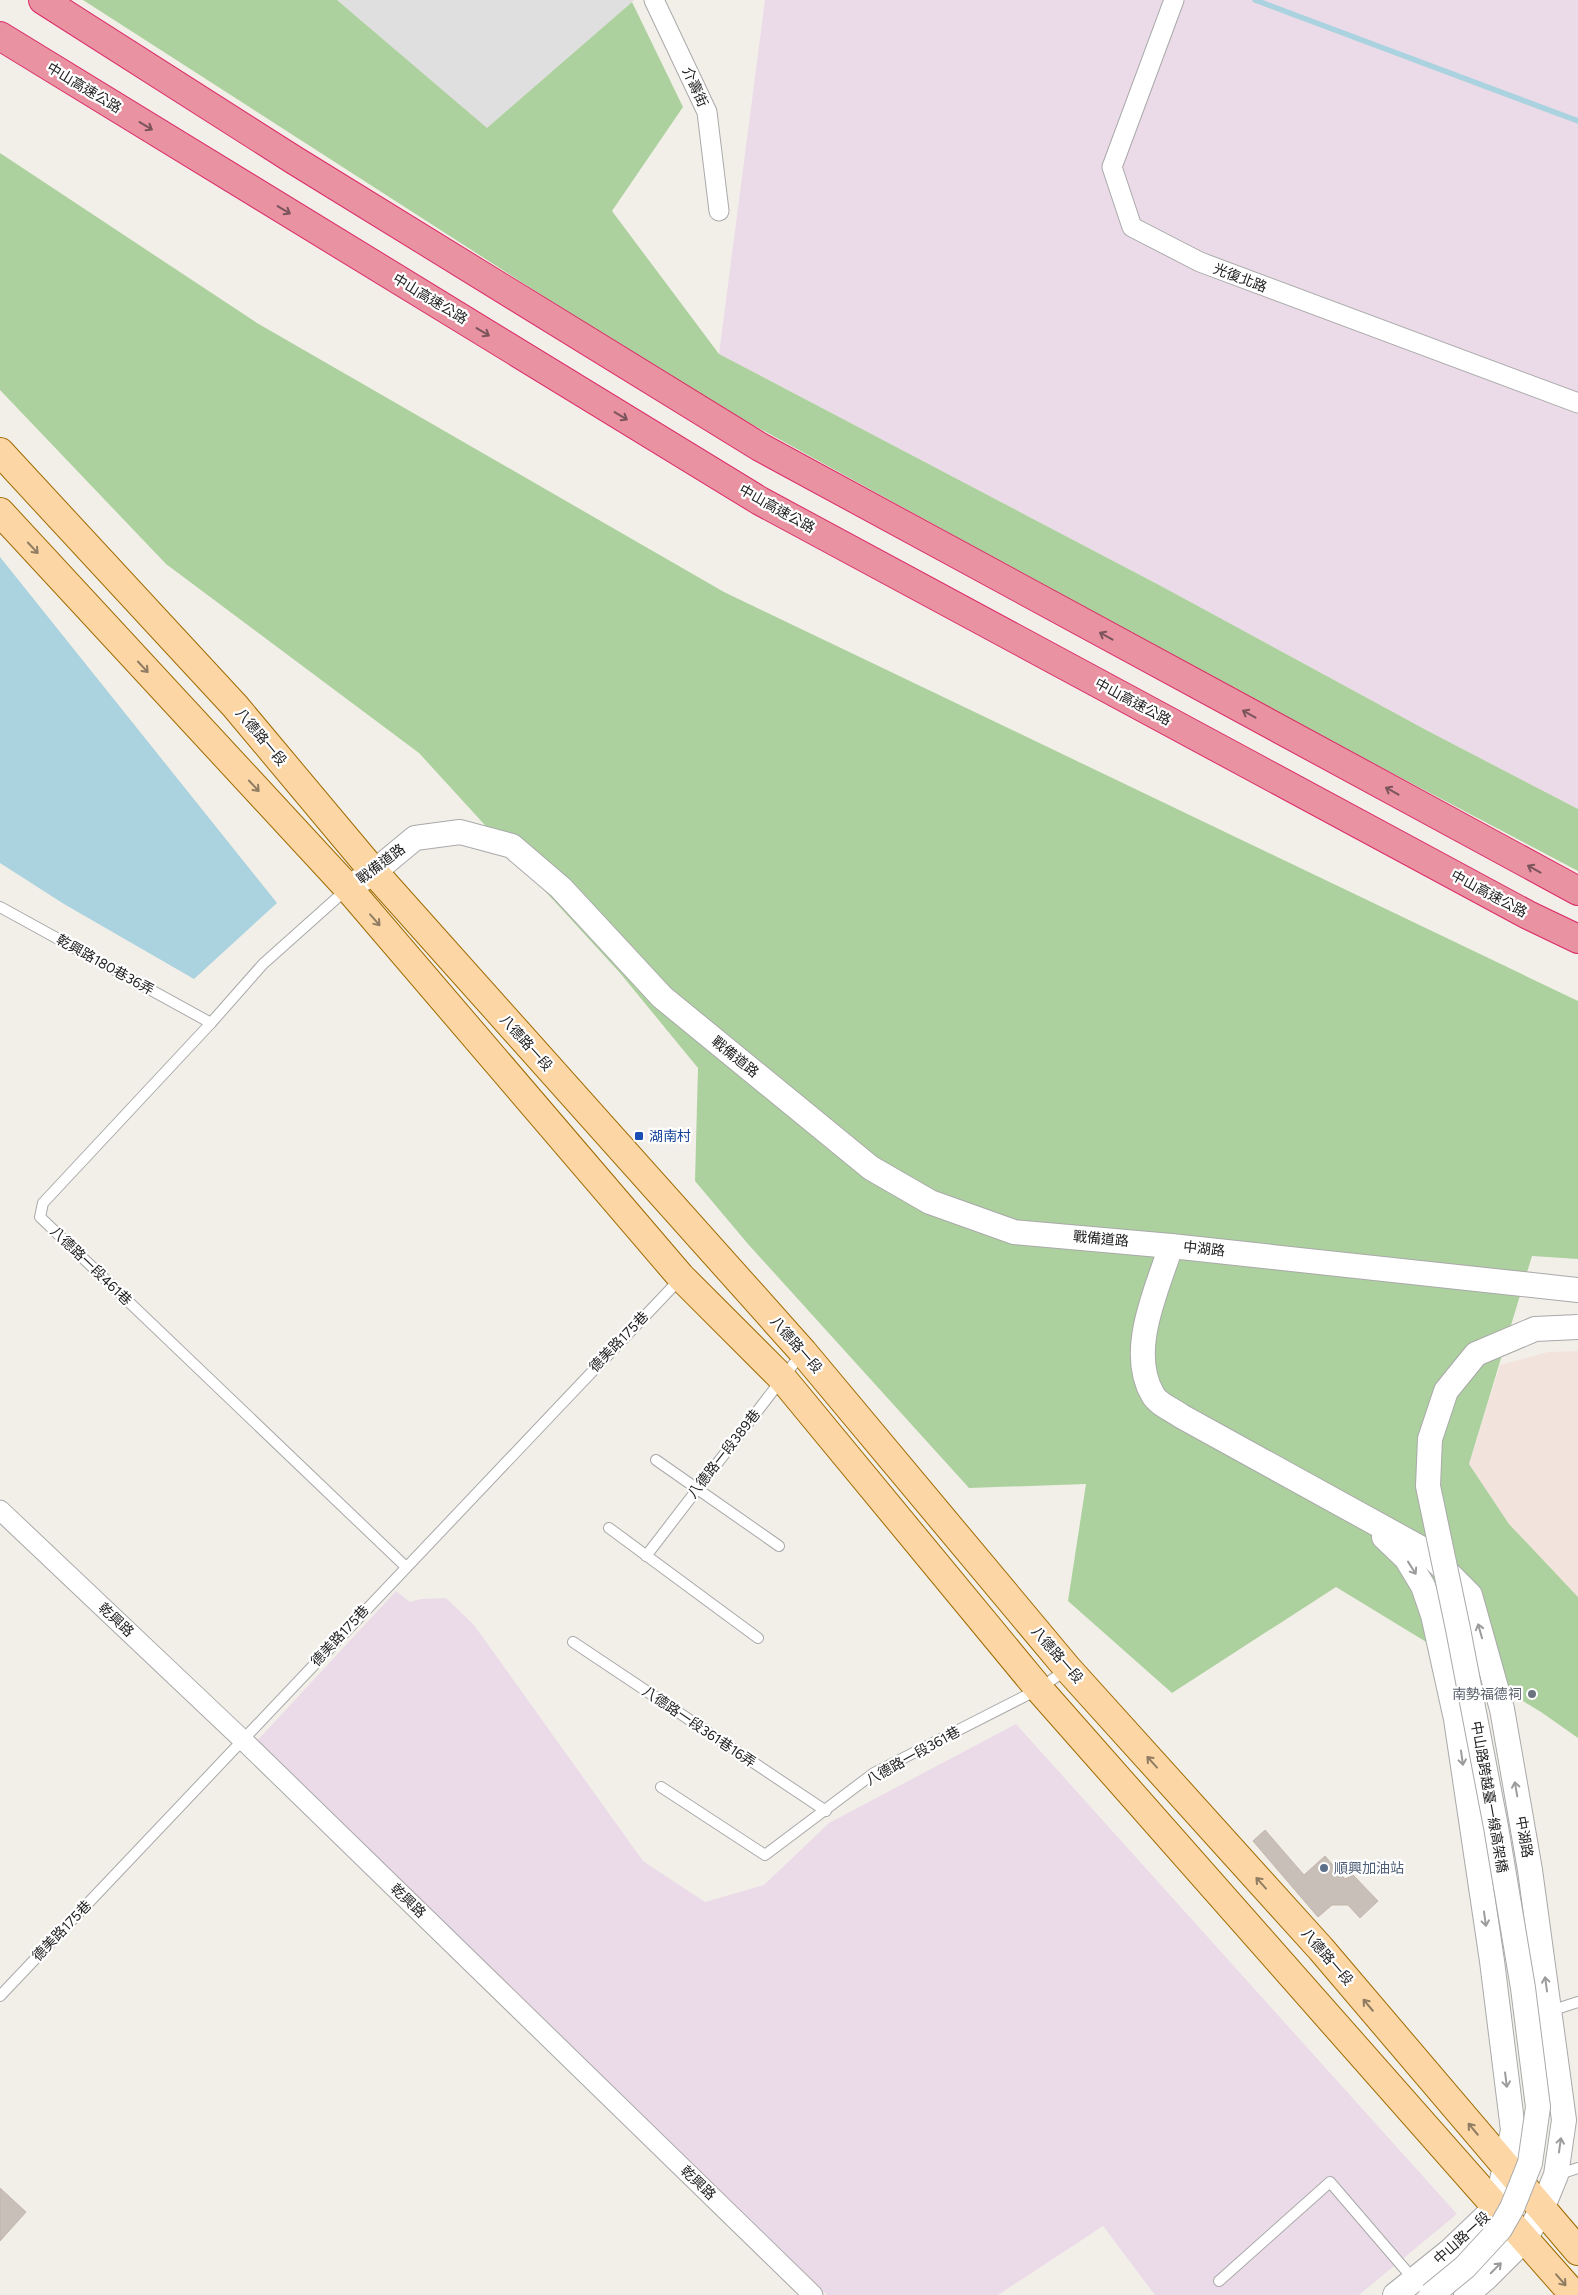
<svg xmlns="http://www.w3.org/2000/svg" width="1578" height="2295" font-family="Figtree,'Noto Sans TC',sans-serif">
<style>
.residential{fill:#e0dfdf}
.industrial{fill:#ebdbe8}
.military{fill:#f3e3dd}
.forest{fill:#add19e}
.water{fill:#aad3df}
.lines{fill:none;stroke-linecap:round;stroke-linejoin:round}
.stream{stroke:#aad3df;stroke-width:5.5}
.building{fill:#c7bfb8;stroke:#c4b6ab}
.service-casing{stroke:#a9a9a9;stroke-width:12}
.minor-casing{stroke:#a9a9a9;stroke-width:21}
.tertiary-casing{stroke:#a9a9a9;stroke-width:26}
.primary-casing{stroke:#a06b00;stroke-width:30}
.motorway-casing{stroke:#dc2a67;stroke-width:30}
.service{stroke:#fff;stroke-width:10}
.minor{stroke:#fff;stroke-width:19}
.tertiary{stroke:#fff;stroke-width:24}
.primary{stroke:#fcd6a4;stroke-width:28}
.motorway{stroke:#e892a2;stroke-width:28}
.tertiary-bridge-casing{stroke:#a9a9a9;stroke-width:26;stroke-linecap:butt}
.tertiary-bridge{stroke:#fff;stroke-width:24}
.oneway{stroke:#7b545c}
.oneway2{stroke:#8f7c63}
.oneway3{stroke:#9c9c9c}
.transit-dot{fill:#1a4fb4;stroke:#fff;stroke-width:2}
.worship-dot{fill:#6b7280;stroke:#fff;stroke-width:2}
.service-dot{fill:#5c6f8a;stroke:#fff;stroke-width:2}
.labels{text-anchor:middle;dominant-baseline:central;stroke-width:4.5;stroke-linejoin:round;paint-order:stroke}
.street-label{font-size:14px;fill:#222;stroke:#fff}
.transit-label{font-size:14px;fill:#164399;stroke:#fff;text-anchor:start}
.worship-label{font-size:14px;fill:#5b616d;stroke:#fff;text-anchor:end}
.service-label{font-size:14px;fill:#4e5e75;stroke:#fff;text-anchor:start}
</style>
<rect width="100%" height="100%" fill="#f2efe9"/>
<!-- residential -->
<polygon class="residential" points="337,0 634,0 487,129"/>
<!-- industrial -->
<g class="industrial">
<polygon points="765,0 1578,0 1578,809 1428,731 1161,586 719,354"/>
<polygon points="396,1591 410,1602 421,1599 446,1598 474,1625 643,1861 705,1902 764,1885 829,1823 1016,1724 1457,2214 1359,2295 1155,2295 1103,2226 998,2295 827,2295 254,1744"/>
</g>
<!-- military -->
<polygon class="military" points="1578,1351 1578,1597 1509,1524 1469,1464 1500,1365 1548,1352"/>
<!-- forest -->
<g class="forest">
<polygon points="83,0 337,0 487,128 632,2 683,107 612,211 719,354 1161,586 1428,731 1578,809 1578,871 1242,694 686,388"/>
<polygon points="0,153 257,323 724,592 1578,1001 1578,1259 1532,1256 1469,1464 1509,1524 1578,1597 1578,1738 1541,1712 1336,1587 1172,1693 1068,1601 1086,1484 969,1488 748,1244 695,1181 698,1068 620,973 419,753 166,564 0,390"/>
</g>
<!-- water -->
<polygon class="water" points="0,557 277,903 194,979 64,904 0,863"/>
<g class="lines">
<!-- stream -->
<polyline class="stream" points="1255,0 1578,121"/>
</g>
<!-- building -->
<g class="building">
<polygon points="1265,1830 1304,1875 1325,1856 1345,1879 1353,1875 1378,1901 1360,1918 1348,1905 1332,1905 1318,1917 1253,1841"/>
<polygon points="0,2188 26,2212 0,2241"/>
</g>
<g class="lines">
<!-- service casing -->
<g class="service-casing">
<g id="service">
<polyline points="347,889 263,964 211,1023 43,1203 40,1217 405,1566"/>
<polyline points="0,907 211,1023"/>
<polyline points="656,1460 779,1546"/>
<polyline points="609,1528 758,1638"/>
<polyline points="646,1556 802,1353"/>
<polyline points="573,1642 826,1811"/>
<polyline points="661,1787 765,1855 874,1773 1039,1689 1067,1669"/>
<path d="M 0,1996 C 228,1758 453,1516 681,1278"/>
<polyline points="1550,2011 1578,2002"/>
<polyline points="1557,2175 1578,2168"/>
<polyline points="1219,2281 1330,2182 1415,2281"/>
</g>
</g>
<!-- minor casing -->
<g class="minor-casing">
<g id="minor">
<polyline points="654,0 707,112 719,211"/>
<polyline points="1174,0 1112,167 1132,227 1200,262 1578,403"/>
<polyline points="0,1510 244,1741 813,2295"/>
</g>
</g>
<!-- tertiary casing -->
<g class="tertiary-casing">
<g id="tertiary">
<polyline points="348,888 374,872 415,838 460,832 512,846 561,888 662,997 871,1168 930,1202 1014,1232 1171,1246 1578,1290"/>
<path d="M 1171,1246 C 1157,1290 1127,1351 1153,1395 C 1158,1404 1173,1410 1181,1416 L 1426,1551 L 1470,1595 L 1502,1709 L 1530,1870 L 1564,2120 L 1556,2175 L 1542,2209 L 1525,2239 L 1486,2278 L 1466,2295"/>
<polyline points="1384,1537 1406,1558 1423,1586 1433,1615 1456,1719 1492,1961 1513,2130 1496,2207 1451,2250 1395,2295"/>
</g>
</g>
<!-- primary casing -->
<g class="primary-casing">
<g id="primary">
<polyline points="0,452 235,706 374,872 803,1352 1068,1669 1321,1949 1578,2251"/>
<polyline points="0,512 348,888 681,1277 783,1379 1039,1689 1574,2295"/>
</g>
</g>
<!-- motorway casing -->
<g class="motorway-casing">
<g id="motorway">
<polyline points="43,0 294,160 760,447 1578,891"/>
<polyline points="0,36 760,501 1528,915 1578,939"/>
</g>
</g>
<!-- service -->
<use href="#service" class="service"/>
<!-- minor -->
<use href="#minor" class="minor"/>
<!-- tertiary -->
<use href="#tertiary" class="tertiary"/>
<!-- primary -->
<use href="#primary" class="primary"/>
<!-- motorway -->
<use href="#motorway" class="motorway"/>
<!-- tertiary-bridge casing -->
<g class="tertiary-bridge-casing">
<polyline id="tertiary-bridge" points="1431,2295 1465,2267 1500,2229 1512,2208 1530,2163 1538,2107 1523,1988 1496,1827 1458,1629 1428,1486 1430,1439 1446,1391 1476,1354 1535,1329 1578,1327"/>
</g>
<!-- tertiary-bridge -->
<use href="#tertiary-bridge" class="tertiary-bridge"/>
</g>
<!-- one-way arrows -->
<defs><path id="oneway-shaft" d="M-6 0H5M1.5-3L5.5 0L1.5 3" fill="none" stroke-width="1.6" stroke-linecap="round" stroke-linejoin="round" transform="scale(1.25)"/></defs>
<g class="oneway">
<use href="#oneway-shaft" transform="translate(146 126) rotate(31)"/>
<use href="#oneway-shaft" transform="translate(284 210) rotate(31)"/>
<use href="#oneway-shaft" transform="translate(483 332) rotate(31)"/>
<use href="#oneway-shaft" transform="translate(621 416) rotate(31)"/>
<use href="#oneway-shaft" transform="translate(1106 636) rotate(-151)"/>
<use href="#oneway-shaft" transform="translate(1249 714) rotate(-151)"/>
<use href="#oneway-shaft" transform="translate(1392 791) rotate(-151)"/>
<use href="#oneway-shaft" transform="translate(1534 869) rotate(-151)"/>
</g>
<g class="oneway2">
<use href="#oneway-shaft" transform="translate(33 548) rotate(47)"/>
<use href="#oneway-shaft" transform="translate(143 667) rotate(47)"/>
<use href="#oneway-shaft" transform="translate(254 786) rotate(47)"/>
<use href="#oneway-shaft" transform="translate(375 920) rotate(49)"/>
<use href="#oneway-shaft" transform="translate(1152 1762) rotate(-132)"/>
<use href="#oneway-shaft" transform="translate(1261 1883) rotate(-132)"/>
<use href="#oneway-shaft" transform="translate(1368 2005) rotate(-130)"/>
<use href="#oneway-shaft" transform="translate(1473 2129) rotate(-130)"/>
<use href="#oneway-shaft" transform="translate(1561 2280) rotate(49)"/>
</g>
<g class="oneway3">
<use href="#oneway-shaft" transform="translate(1412 1568) rotate(58)"/>
<use href="#oneway-shaft" transform="translate(1480 1631) rotate(-106)"/>
<use href="#oneway-shaft" transform="translate(1462 1758) rotate(82)"/>
<use href="#oneway-shaft" transform="translate(1516 1789) rotate(-100)"/>
<use href="#oneway-shaft" transform="translate(1485 1919) rotate(82)"/>
<use href="#oneway-shaft" transform="translate(1546 1984) rotate(-98)"/>
<use href="#oneway-shaft" transform="translate(1506 2080) rotate(83)"/>
<use href="#oneway-shaft" transform="translate(1560 2145) rotate(-82)"/>
<use href="#oneway-shaft" transform="translate(1496 2268) rotate(-45)"/>
</g>
<!-- markers -->
<rect class="transit-dot" x="634" y="1131" width="10" height="10" rx="2.5"/>
<circle class="worship-dot" cx="1532" cy="1694" r="5"/>
<circle class="service-dot" cx="1324" cy="1868" r="5"/>
<g class="labels">
<!-- street labels -->
<g class="street-label">
<text transform="translate(695 87) rotate(66)">介壽街</text>
<text transform="translate(84 88) rotate(31)">中山高速公路</text>
<text transform="translate(1240 278) rotate(21)">光復北路</text>
<text transform="translate(430 299) rotate(31)">中山高速公路</text>
<text transform="translate(777 509) rotate(29)">中山高速公路</text>
<text transform="translate(1133 702) rotate(28)">中山高速公路</text>
<text transform="translate(261 737) rotate(50)">八德路一段</text>
<text transform="translate(381 864) rotate(-37)">戰備道路</text>
<text transform="translate(1489 894) rotate(28)">中山高速公路</text>
<text transform="translate(105 965) rotate(29)">乾興路180巷36弄</text>
<text transform="translate(526 1043) rotate(48)">八德路一段</text>
<text transform="translate(735 1057) rotate(39)">戰備道路</text>
<text transform="translate(1101 1239) rotate(5)">戰備道路</text>
<text transform="translate(1204 1249) rotate(6)">中湖路</text>
<text transform="translate(91 1266) rotate(44)">八德路一段461巷</text>
<text transform="translate(619 1342) rotate(-46)">德美路175巷</text>
<text transform="translate(796 1345) rotate(49)">八德路一段</text>
<text transform="translate(724 1454) rotate(-52)">八德路一段389巷</text>
<text transform="translate(116 1620) rotate(43)">乾興路</text>
<text transform="translate(340 1636) rotate(-47)">德美路175巷</text>
<text transform="translate(1057 1655) rotate(49)">八德路一段</text>
<text transform="translate(699 1727) rotate(34)">八德路一段361巷16弄</text>
<text transform="translate(913 1756) rotate(-29)">八德路一段361巷</text>
<text transform="translate(1489 1797) rotate(80)">中山路跨越臺一線高架橋</text>
<text transform="translate(1524 1837) rotate(80)">中湖路</text>
<text transform="translate(408 1901) rotate(44)">乾興路</text>
<text transform="translate(62 1931) rotate(-46)">德美路175巷</text>
<text transform="translate(1327 1957) rotate(49)">八德路一段</text>
<text transform="translate(698 2183) rotate(44)">乾興路</text>
<text transform="translate(1462 2238) rotate(-42)">中山路一段</text>
</g>
<!-- transit labels -->
<g class="transit-label">
<text x="649" y="1136">湖南村</text>
</g>
<!-- worship labels -->
<g class="worship-label">
<text x="1522" y="1694">南勢福德祠</text>
</g>
<!-- service labels -->
<g class="service-label">
<text x="1334" y="1868">順興加油站</text>
</g>
</g>
</svg>
